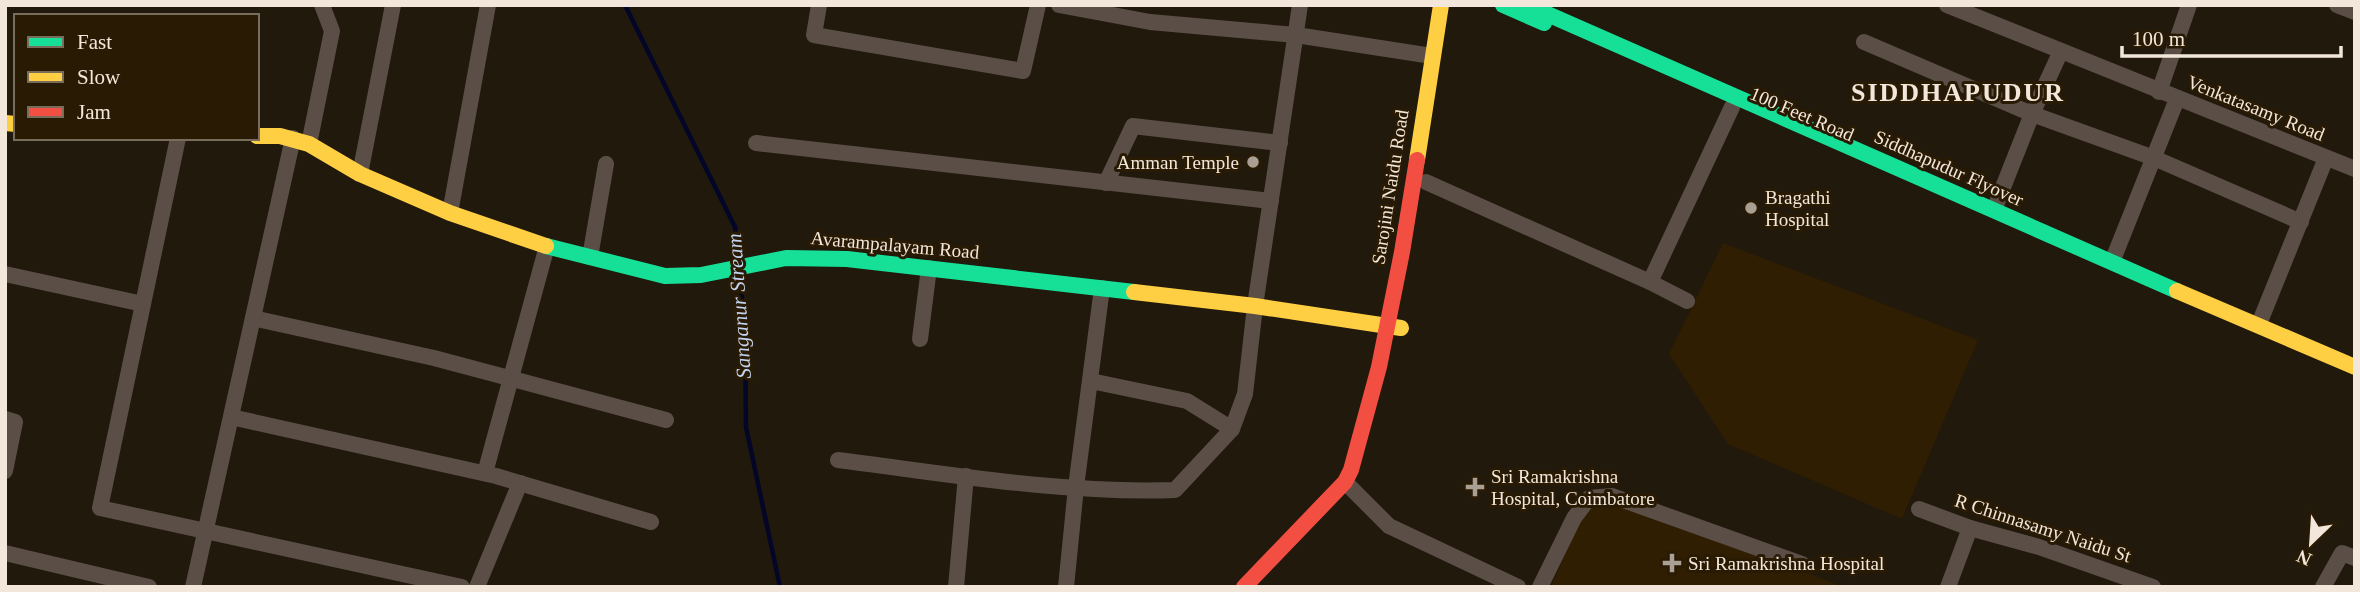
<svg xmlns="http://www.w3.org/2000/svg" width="2360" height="592" font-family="Georgia,serif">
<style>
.built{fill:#301e02}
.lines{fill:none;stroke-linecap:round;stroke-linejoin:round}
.stream{stroke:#030627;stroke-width:4.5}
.street{stroke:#5b4e47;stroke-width:16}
.fast{stroke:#16e098;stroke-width:16}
.slow{stroke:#ffcf43;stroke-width:16}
.jam{stroke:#f24e42;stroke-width:16}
.poi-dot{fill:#a99f92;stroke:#291a04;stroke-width:2.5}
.labels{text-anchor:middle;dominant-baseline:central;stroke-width:6;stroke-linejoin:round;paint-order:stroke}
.street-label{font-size:19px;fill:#f2e7da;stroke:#291a04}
.poi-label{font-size:19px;fill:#f2e7da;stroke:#291a04;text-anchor:start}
.water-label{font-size:21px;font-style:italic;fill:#c1d4f1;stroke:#291a04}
.district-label{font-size:26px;font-weight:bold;letter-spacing:2px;fill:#f2e7da;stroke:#291a04}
</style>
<rect width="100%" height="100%" fill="#21190c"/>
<!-- built -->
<g class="built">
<polygon points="1723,243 1978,340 1902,519 1728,444 1669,354"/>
<polygon points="1613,503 1724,539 1843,587 1551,587 1584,510"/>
</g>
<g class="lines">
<!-- stream -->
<g class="stream">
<polyline points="625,5 735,227 738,261"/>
<polyline points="739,273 745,325 746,427 780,587"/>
</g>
<!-- street -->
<g class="street">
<polyline points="819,5 814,35 1023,71 1038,5"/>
<polyline points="1059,5 1150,22 1296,35 1432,56"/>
<polyline points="1947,5 2355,169"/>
<polyline points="2337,5 2355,12"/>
<polyline points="1864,42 2032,114 2154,158 2301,222"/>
<polyline points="2159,92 2189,5"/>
<polyline points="178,138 100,508 462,587"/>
<polyline points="756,143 1271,201"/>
<polyline points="309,144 332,31 322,5"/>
<polyline points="360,174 393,5"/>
<polyline points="1426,182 1650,282 1687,301"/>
<polyline points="1106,183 1133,126 1280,143"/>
<polyline points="1996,205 2032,114 2061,51"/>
<polyline points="450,213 488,5"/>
<polyline points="590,257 606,164"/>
<polyline points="2114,257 2177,99"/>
<polyline points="5,274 143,304"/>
<polyline points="1650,282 1732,107"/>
<polyline points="253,318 434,358 666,420"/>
<polyline points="2261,319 2326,158"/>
<polyline points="920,339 929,268"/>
<polyline points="1091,381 1187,401 1232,429"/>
<polyline points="231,417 496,476 651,522"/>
<polyline points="5,419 15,422 5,471"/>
<path d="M 838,460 C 949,474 1063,494 1175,490 L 1232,429 L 1245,394 L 1255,306 L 1300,5"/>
<polyline points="485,473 547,246"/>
<polyline points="1345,482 1389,526 1518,587"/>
<polyline points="1919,509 1970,528 2039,547 2153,587"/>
<polyline points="5,553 149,587"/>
<polyline points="193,587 293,138"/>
<polyline points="477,587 520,483"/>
<polyline points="956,587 966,476"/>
<polyline points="1066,587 1076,487 1102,288"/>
<polyline points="1540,587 1574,518 1589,498 1612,496 1802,564"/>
<polyline points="1948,587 1970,528"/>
<polyline points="2323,587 2342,553 2355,558"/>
</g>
<!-- fast -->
<g class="fast">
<polyline points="1503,5 1544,23"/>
<polyline points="1527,5 2177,291"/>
<polyline points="546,246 665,276 701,275 786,258 847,259 1134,292"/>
</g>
<!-- slow -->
<g class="slow">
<polyline points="5,123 16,124"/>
<polyline points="257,136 280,136 309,144 360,174 450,213 546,246"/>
<polyline points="1417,160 1441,5"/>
<polyline points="2177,291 2355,367"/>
<polyline points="1134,292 1255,306 1401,328"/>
</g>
<!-- jam -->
<polyline class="jam" points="1244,587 1345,482 1351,470 1379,367 1402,252 1417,160"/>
</g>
<!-- markers -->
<g class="poi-dot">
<circle cx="1253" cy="162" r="7"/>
<circle cx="1751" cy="208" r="7"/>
<path d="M1471.5 476.5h7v7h7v7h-7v7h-7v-7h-7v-7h7z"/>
<path d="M1668.5 552.5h7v7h7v7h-7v7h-7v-7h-7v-7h7z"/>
</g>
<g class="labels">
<!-- street labels -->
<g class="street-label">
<text transform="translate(2256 108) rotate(22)">Venkatasamy Road</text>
<text transform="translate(1802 114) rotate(23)">100 Feet Road</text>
<text transform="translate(1949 168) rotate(24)">Siddhapudur Flyover</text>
<text transform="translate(1390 187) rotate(-81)">Sarojini Naidu Road</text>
<text transform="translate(895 245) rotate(5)">Avarampalayam Road</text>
<text transform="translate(2043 528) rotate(18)">R Chinnasamy Naidu St</text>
</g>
<!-- poi labels -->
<g class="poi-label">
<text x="1239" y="162" text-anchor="end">Amman Temple</text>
<text x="1765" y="197">Bragathi<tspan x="1765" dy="22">Hospital</tspan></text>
<text x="1491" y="476">Sri Ramakrishna<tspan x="1491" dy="22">Hospital, Coimbatore</tspan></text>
<text x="1688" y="563">Sri Ramakrishna Hospital</text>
</g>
<!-- water labels -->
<g class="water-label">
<text transform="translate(739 306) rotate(-94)">Sanganur Stream</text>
</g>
<!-- district labels -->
<g class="district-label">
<text x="1958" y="92">SIDDHAPUDUR</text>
</g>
</g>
<!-- border -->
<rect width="2360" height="592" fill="none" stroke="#f2e7da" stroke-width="14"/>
<!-- legend -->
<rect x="14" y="14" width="245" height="126" fill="#291a04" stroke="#796c5a" stroke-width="2"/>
<rect x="28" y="37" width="35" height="10" fill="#16e098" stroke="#796c5a" stroke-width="2"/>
<text x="77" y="49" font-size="21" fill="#f2e7da">Fast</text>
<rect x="28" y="72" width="35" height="10" fill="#ffcf43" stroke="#796c5a" stroke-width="2"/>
<text x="77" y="84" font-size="21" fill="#f2e7da">Slow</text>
<rect x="28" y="107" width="35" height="10" fill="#f24e42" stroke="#796c5a" stroke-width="2"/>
<text x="77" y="119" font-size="21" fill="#f2e7da">Jam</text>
<!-- north arrow -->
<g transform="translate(2311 543) rotate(205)" stroke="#291a04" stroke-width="5" paint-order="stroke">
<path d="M0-5L12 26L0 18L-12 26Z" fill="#f2e7da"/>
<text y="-10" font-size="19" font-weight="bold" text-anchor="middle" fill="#f2e7da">N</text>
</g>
<!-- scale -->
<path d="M2122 46v10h219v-10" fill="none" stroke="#f2e7da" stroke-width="3.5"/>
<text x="2132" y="46" font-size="21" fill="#f2e7da" stroke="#291a04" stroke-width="5" paint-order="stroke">100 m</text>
</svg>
